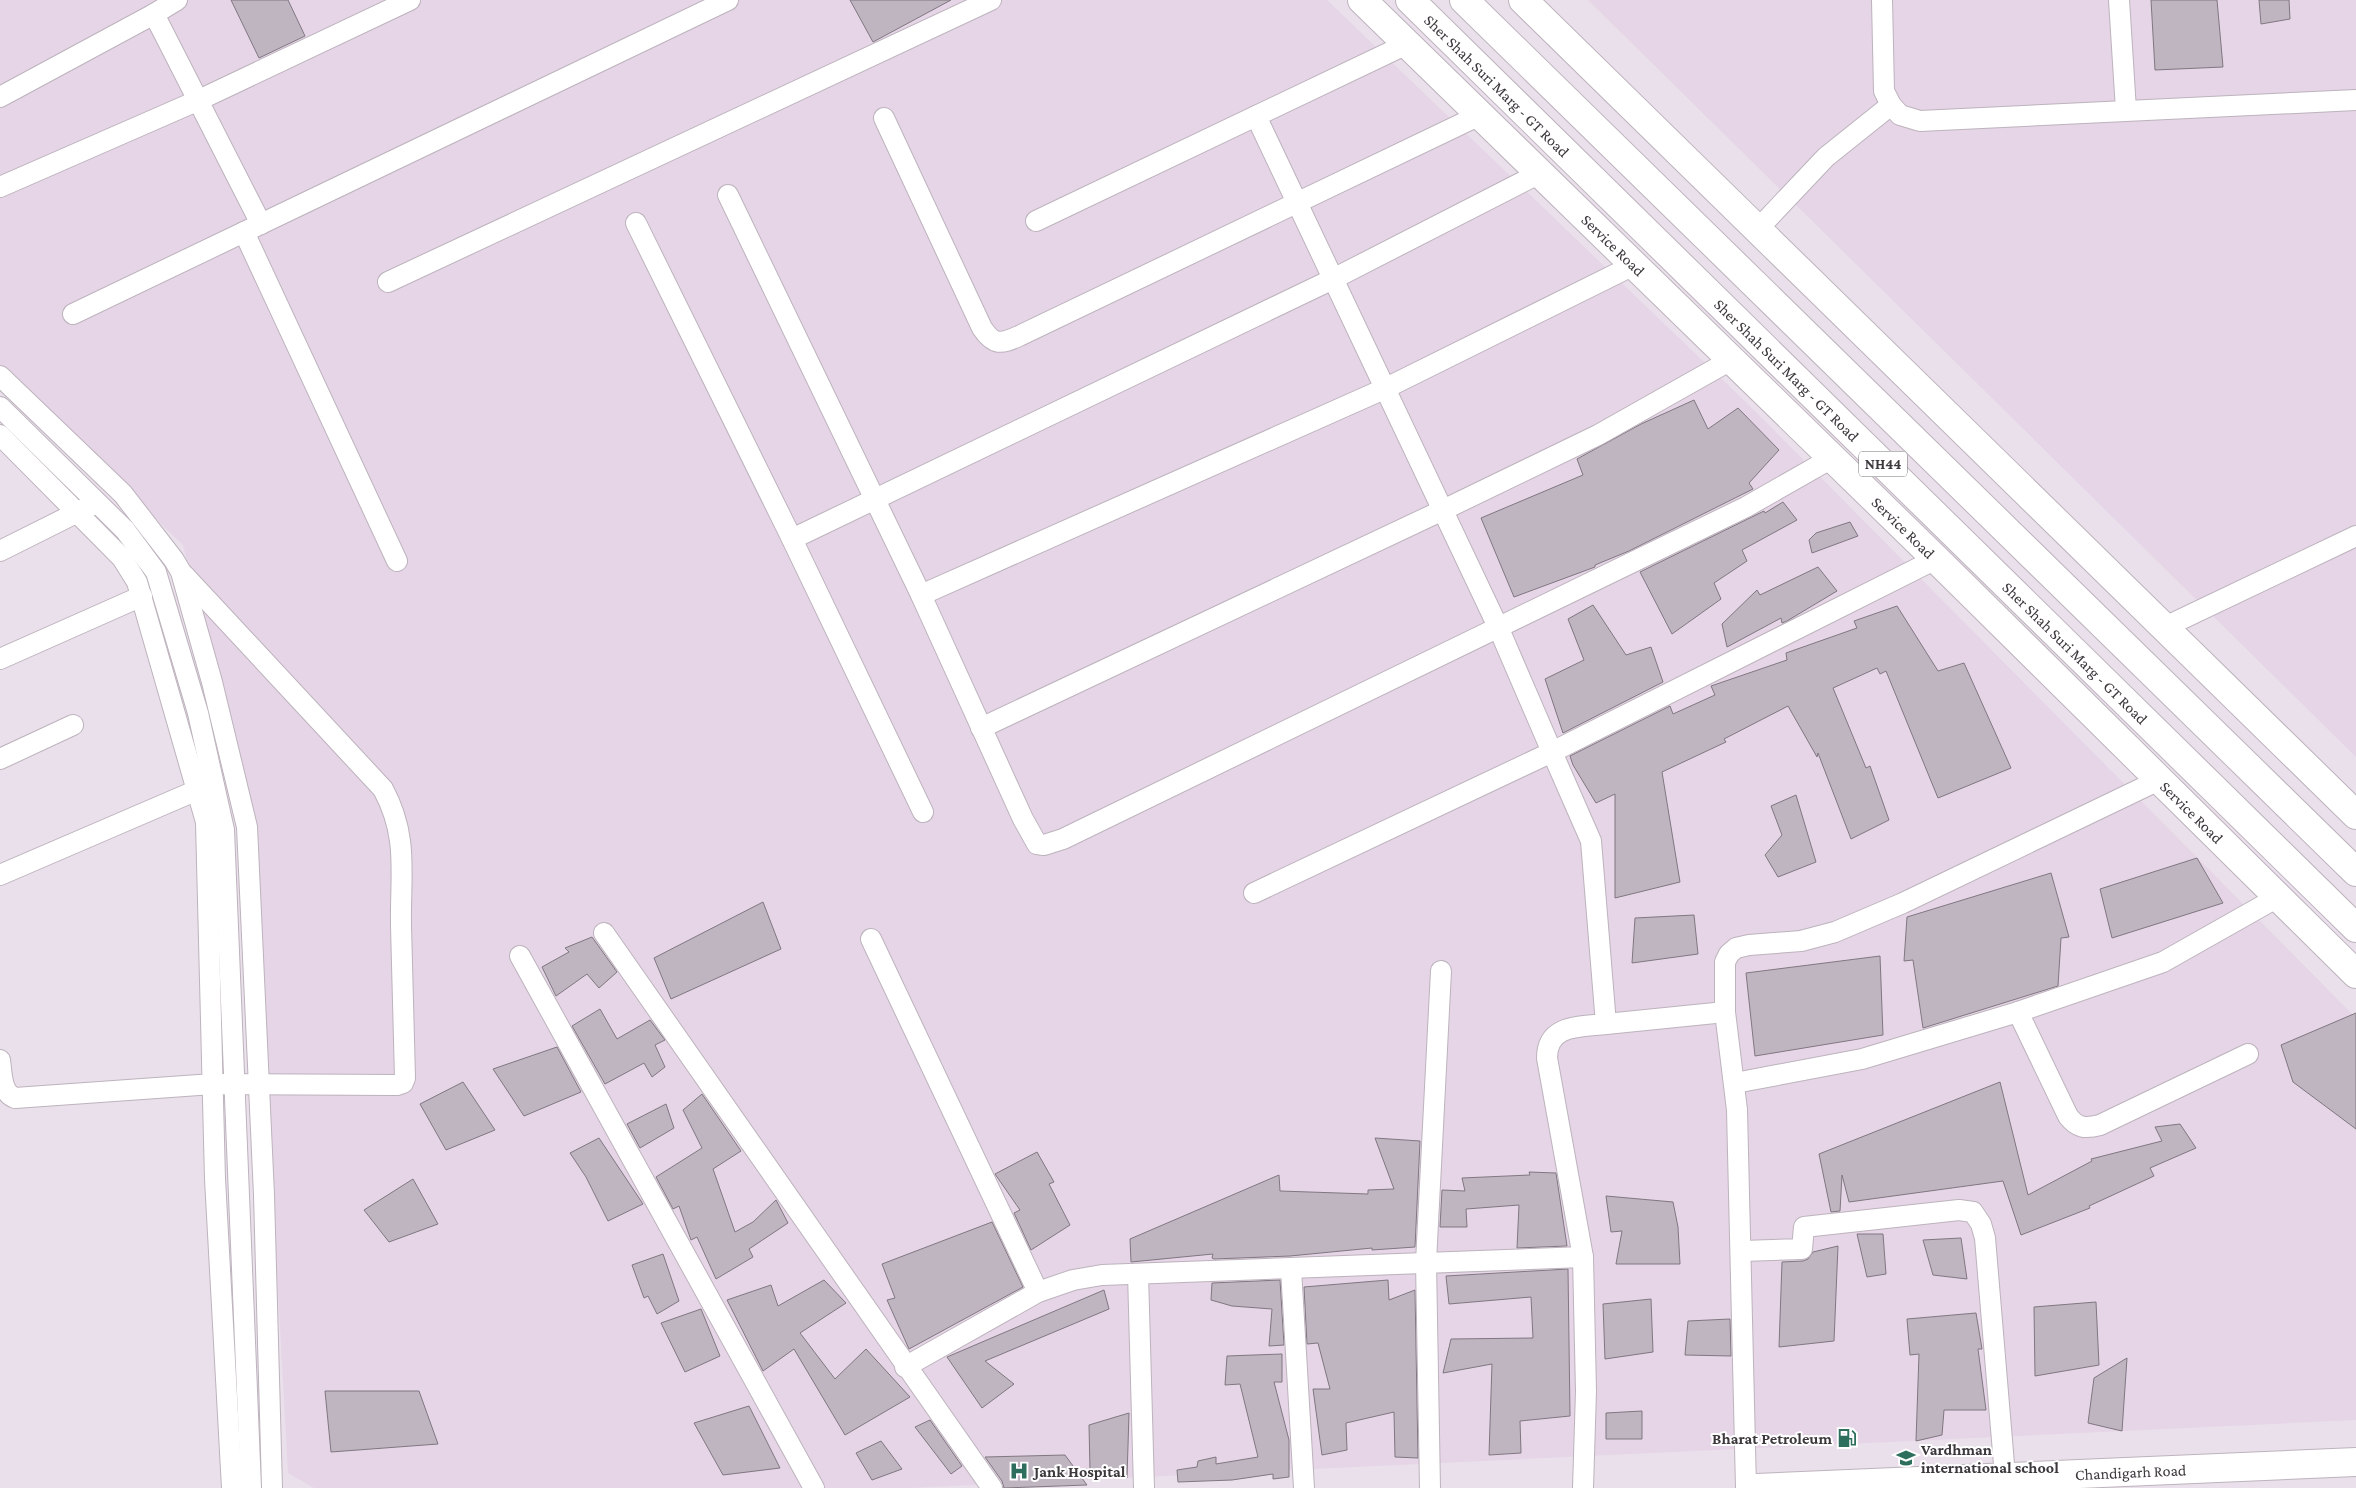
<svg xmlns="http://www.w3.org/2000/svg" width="2356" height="1488" font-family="'Crimson Pro',serif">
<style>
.built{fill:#e5d5e6}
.building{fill:#bfb5c0;stroke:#807781}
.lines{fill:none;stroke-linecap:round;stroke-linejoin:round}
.street-casing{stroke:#bdb3bd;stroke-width:22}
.primary-casing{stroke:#bdb3bd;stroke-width:30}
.highway-casing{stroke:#bdb3bd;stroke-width:30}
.street{stroke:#fff;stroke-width:20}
.primary{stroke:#fff;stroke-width:28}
.highway{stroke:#fff;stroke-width:28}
.labels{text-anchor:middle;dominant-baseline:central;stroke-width:4;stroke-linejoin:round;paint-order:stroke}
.shield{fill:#fff;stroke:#767476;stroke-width:1}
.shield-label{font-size:15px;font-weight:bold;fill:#3c383c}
.street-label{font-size:16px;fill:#3c383c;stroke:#fff}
.poi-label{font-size:16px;font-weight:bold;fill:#3c383c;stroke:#fff;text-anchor:start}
</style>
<rect width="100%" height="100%" fill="#eae0eb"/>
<!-- built -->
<g class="built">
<polygon points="0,0 1327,0 1752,408 2356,1018 2356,1420 909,1488 314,1488 288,1473 252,817 183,545 0,369"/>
<polygon points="1588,0 2356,0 2356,757"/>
</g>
<!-- building -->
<g class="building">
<polygon points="231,0 288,0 305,36 259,58"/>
<polygon points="850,0 951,0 873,42"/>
<polygon points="2151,0 2217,0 2223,67 2155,70"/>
<polygon points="2259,0 2289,0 2290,19 2261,24"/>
<polygon points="1694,400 1708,429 1738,408 1779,450 1749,483 1753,489 1629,551 1595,565 1595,567 1514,597 1481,518 1583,475 1577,459 1641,424"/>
<polygon points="1783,502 1797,520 1742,550 1747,561 1714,583 1721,599 1672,634 1640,572 1764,511 1765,513"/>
<polygon points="1850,522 1858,536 1812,553 1809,540 1816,533"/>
<polygon points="1818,567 1837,591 1787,621 1782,623 1781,618 1727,647 1722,624 1757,590 1760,595"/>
<polygon points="1593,605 1626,655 1651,647 1663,682 1563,733 1545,679 1584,660 1568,619"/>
<polygon points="1897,606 1938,671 1964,663 2011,768 1938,798 1886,671 1880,674 1877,668 1833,688 1866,768 1870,766 1889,820 1851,839 1818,753 1817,757 1788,706 1724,739 1726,742 1662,772 1680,882 1615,898 1615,794 1596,803 1573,765 1570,756 1670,706 1673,714 1715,695 1711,686 1787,660 1786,653 1857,628 1854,621"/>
<polygon points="1796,795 1816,862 1778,877 1765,855 1782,835 1771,806"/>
<polygon points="2197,858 2223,903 2112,938 2100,889"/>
<polygon points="2051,873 2069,937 2061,938 2058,986 1923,1028 1913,960 1904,961 1907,917"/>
<polygon points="763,902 781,949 671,999 654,958"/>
<polygon points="1694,915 1698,954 1632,963 1635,918"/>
<polygon points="592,937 617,972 599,988 587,974 556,996 542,967 569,952 565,948"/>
<polygon points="1880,956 1883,1035 1755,1056 1746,973"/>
<polygon points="600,1009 617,1039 650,1020 665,1040 655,1045 665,1067 652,1077 644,1063 605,1084 572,1026"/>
<polygon points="2356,1013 2356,1129 2293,1082 2281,1045"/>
<polygon points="557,1047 581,1092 524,1116 493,1069"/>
<polygon points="463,1082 495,1130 446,1150 420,1104"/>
<polygon points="2000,1082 2028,1195 2092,1161 2091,1159 2162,1141 2155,1127 2180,1124 2196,1148 2150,1168 2154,1176 2089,1206 2090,1208 2021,1235 2003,1181 1849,1202 1842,1175 1840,1211 1831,1212 1819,1154"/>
<polygon points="702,1094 741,1151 713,1169 735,1232 753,1222 776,1200 788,1223 749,1249 753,1257 716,1279 697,1237 691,1240 679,1206 673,1209 656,1177 702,1148 683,1110"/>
<polygon points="666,1104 674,1128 640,1148 627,1124"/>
<polygon points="599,1138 643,1204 608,1221 586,1177 570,1153"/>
<polygon points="1375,1138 1420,1141 1415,1247 1372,1250 1372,1248 1290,1256 1214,1259 1212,1258 1213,1254 1131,1262 1130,1239 1279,1175 1280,1191 1368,1194 1368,1190 1394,1189"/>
<polygon points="1037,1152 1054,1182 1049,1184 1070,1225 1031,1250 1014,1213 1020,1210 995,1174"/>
<polygon points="1529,1172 1556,1173 1567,1246 1517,1248 1519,1205 1466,1209 1467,1227 1440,1227 1442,1190 1465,1191 1462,1178 1530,1175"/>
<polygon points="413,1179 438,1224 389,1242 364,1210"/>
<polygon points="1606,1196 1673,1202 1678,1227 1680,1264 1616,1264 1622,1231 1611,1232"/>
<polygon points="992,1222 1023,1287 909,1349 887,1300 895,1298 882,1264"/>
<polygon points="1857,1234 1883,1234 1886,1274 1867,1277"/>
<polygon points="1961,1238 1967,1279 1933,1275 1923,1240"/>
<polygon points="1838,1246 1834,1341 1779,1347 1782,1262 1803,1261 1808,1259 1813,1252"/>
<polygon points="663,1254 679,1301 657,1314 648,1296 644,1298 632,1265"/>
<polygon points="1568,1269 1570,1416 1520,1421 1521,1453 1489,1455 1492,1364 1443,1373 1451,1339 1533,1338 1531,1297 1449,1304 1446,1276"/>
<polygon points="824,1280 846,1303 800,1333 835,1379 866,1349 910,1397 845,1435 794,1349 763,1371 727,1300 771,1285 778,1306"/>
<polygon points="1280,1280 1284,1345 1269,1346 1272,1309 1232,1306 1211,1300 1212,1283"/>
<polygon points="1388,1280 1389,1300 1415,1290 1418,1458 1395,1457 1394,1412 1346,1423 1347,1450 1322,1455 1313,1389 1330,1389 1318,1343 1307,1344 1304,1287"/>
<polygon points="1104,1290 1109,1309 985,1361 1014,1384 982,1408 947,1357"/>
<polygon points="1651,1299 1653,1352 1605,1359 1603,1304"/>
<polygon points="2096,1302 2099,1365 2035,1376 2034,1307"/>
<polygon points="701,1309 720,1356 685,1372 661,1323"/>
<polygon points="1976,1313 1982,1349 1978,1349 1986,1410 1944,1410 1942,1435 1916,1441 1919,1354 1910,1355 1907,1319"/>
<polygon points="1730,1319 1731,1356 1685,1355 1688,1321"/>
<polygon points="1282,1354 1282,1382 1274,1382 1289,1440 1289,1477 1273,1479 1273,1474 1232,1480 1178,1482 1177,1470 1197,1467 1198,1461 1216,1457 1216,1464 1258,1457 1240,1384 1225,1385 1227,1356"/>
<polygon points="2127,1358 2122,1431 2088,1423 2094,1378"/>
<polygon points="325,1391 419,1391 438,1444 331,1452"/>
<polygon points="749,1406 780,1468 723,1475 694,1423"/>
<polygon points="1642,1411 1642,1439 1606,1439 1606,1413"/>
<polygon points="1129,1413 1127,1478 1090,1470 1089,1425"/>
<polygon points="930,1420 962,1466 951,1474 915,1427"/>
<polygon points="881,1441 902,1469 872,1480 856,1453"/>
<polygon points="1065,1455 1087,1485 1004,1488 1002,1481 985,1457"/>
</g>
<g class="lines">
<!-- street casing -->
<g class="street-casing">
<g id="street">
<polyline points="1882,0 1884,91 1891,105 1900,115 1920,121 2356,100"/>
<polyline points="2119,0 2126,110"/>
<polyline points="154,14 177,0"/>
<polyline points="0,97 154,14 261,224"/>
<path d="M 884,118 L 982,328 C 994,346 1001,344 1019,336 L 1480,115"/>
<polyline points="0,187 199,100 410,0"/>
<polyline points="728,195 921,595"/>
<polyline points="1036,221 1407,44"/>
<polyline points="636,223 792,539 923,812"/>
<polyline points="1757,230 1826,157 1891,105"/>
<polyline points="244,232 397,561"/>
<polyline points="1634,265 1384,389 921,595 1023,819 1037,844 1044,845 1063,839 1746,507 1832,458"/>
<polyline points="388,282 991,0"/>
<polyline points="73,314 728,0"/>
<polyline points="0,376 123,494 174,560 181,572 212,682 247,827 264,1195 272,1488"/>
<polyline points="0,407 125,530 156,572 198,713 224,830 251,1488"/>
<polyline points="0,435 122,558 137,582 206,822 215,1179 232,1488"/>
<polyline points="792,539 1333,279 1540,173"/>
<polyline points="0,551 90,506"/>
<polyline points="2165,627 2356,536"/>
<polyline points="0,659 142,596"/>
<polyline points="981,728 1443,510 1598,435 1731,360"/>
<polyline points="0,759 73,725"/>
<polyline points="0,875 209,785"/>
<polyline points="1254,893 1552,752 1499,629 1256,116"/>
<polyline points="604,933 992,1488"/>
<polyline points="871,939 1038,1292"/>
<polyline points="520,956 814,1488"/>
<path d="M 2018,1012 L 2068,1116 C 2077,1128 2085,1129 2100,1125 L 2248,1054"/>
<polyline points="1606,1024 1725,1012"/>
<path d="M 0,1060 C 2,1073 1,1093 15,1098 L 213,1084 L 397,1085 L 403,1083 L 405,1078 C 404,1027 402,977 401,926 C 400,874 409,837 383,789 L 184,575"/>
<polyline points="1735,1083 1862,1059 2018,1012 2163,962 2278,897"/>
<polyline points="1742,1251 1802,1249 1804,1227 1959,1210 1973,1212 1981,1224 1985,1238 2005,1476"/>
<polyline points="1291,1269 1304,1488"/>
<polyline points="1138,1274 1144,1488"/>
<polyline points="905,1367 1038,1292 1073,1280 1102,1275 1583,1257"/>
<polyline points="1430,1488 1426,1262 1441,971"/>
<path d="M 1583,1488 L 1586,1391 L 1583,1257 L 1547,1058 C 1547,1024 1580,1027 1606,1024 L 1591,841 L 1552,752 L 1936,559"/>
<polyline points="1746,1488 1737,1110 1725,1012 1725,962 1729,954 1736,948 1749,945 1801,941 1835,932 1903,903 2159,780"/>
</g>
</g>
<!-- primary casing -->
<g class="primary-casing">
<g id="primary">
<path id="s1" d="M 1362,0 L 1936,559 L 2356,974"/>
<polyline points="1523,0 2356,815"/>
<path id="s2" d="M 1756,1488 L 2356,1462"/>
</g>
</g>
<!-- highway casing -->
<g class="highway-casing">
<g id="highway">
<path id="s3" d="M 1410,0 L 2356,928"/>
<polyline points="1464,0 2356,872"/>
</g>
</g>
<!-- street -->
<use href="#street" class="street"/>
<!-- primary -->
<use href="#primary" class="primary"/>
<!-- highway -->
<use href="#highway" class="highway"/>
</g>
<!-- icons -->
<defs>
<g id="fuel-bare" transform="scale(1.5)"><path d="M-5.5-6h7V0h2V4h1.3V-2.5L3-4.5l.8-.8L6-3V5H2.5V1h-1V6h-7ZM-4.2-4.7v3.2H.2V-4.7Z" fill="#2d6e5d" stroke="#fff" stroke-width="2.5" paint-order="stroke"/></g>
<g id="school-bare" transform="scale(1.5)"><path d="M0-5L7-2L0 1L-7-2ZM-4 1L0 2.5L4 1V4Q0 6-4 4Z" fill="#2d6e5d" stroke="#fff" stroke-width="2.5" paint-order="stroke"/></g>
<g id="hospital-bare" transform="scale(1.5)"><path d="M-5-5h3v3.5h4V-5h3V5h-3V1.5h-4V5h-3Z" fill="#2d6e5d" stroke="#fff" stroke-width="2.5" paint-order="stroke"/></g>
</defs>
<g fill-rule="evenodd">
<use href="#fuel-bare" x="1847" y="1438"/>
<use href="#school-bare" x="1906" y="1458"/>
<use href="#hospital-bare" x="1019" y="1471"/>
</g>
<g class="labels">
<!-- shield labels -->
<rect class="shield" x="1859" y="451.5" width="48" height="25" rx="4"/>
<g class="shield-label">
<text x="1883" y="464">NH44</text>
</g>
<!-- street labels -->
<g class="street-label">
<text stroke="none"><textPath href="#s3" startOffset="122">Sher Shah Suri Marg - GT Road</textPath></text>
<text stroke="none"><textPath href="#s1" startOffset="351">Service Road</textPath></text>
<text stroke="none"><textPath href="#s3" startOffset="528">Sher Shah Suri Marg - GT Road</textPath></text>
<text stroke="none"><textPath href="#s1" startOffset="756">Service Road</textPath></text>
<text stroke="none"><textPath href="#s3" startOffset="932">Sher Shah Suri Marg - GT Road</textPath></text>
<text stroke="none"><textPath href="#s1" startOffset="1161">Service Road</textPath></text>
<text stroke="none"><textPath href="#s2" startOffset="375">Chandigarh Road</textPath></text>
</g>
<!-- poi labels -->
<g class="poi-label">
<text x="1832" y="1438" text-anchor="end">Bharat Petroleum</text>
<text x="1921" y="1449">Vardhman<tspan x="1921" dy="18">international school</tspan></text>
<text x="1034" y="1471">Jank Hospital</text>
</g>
</g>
</svg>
